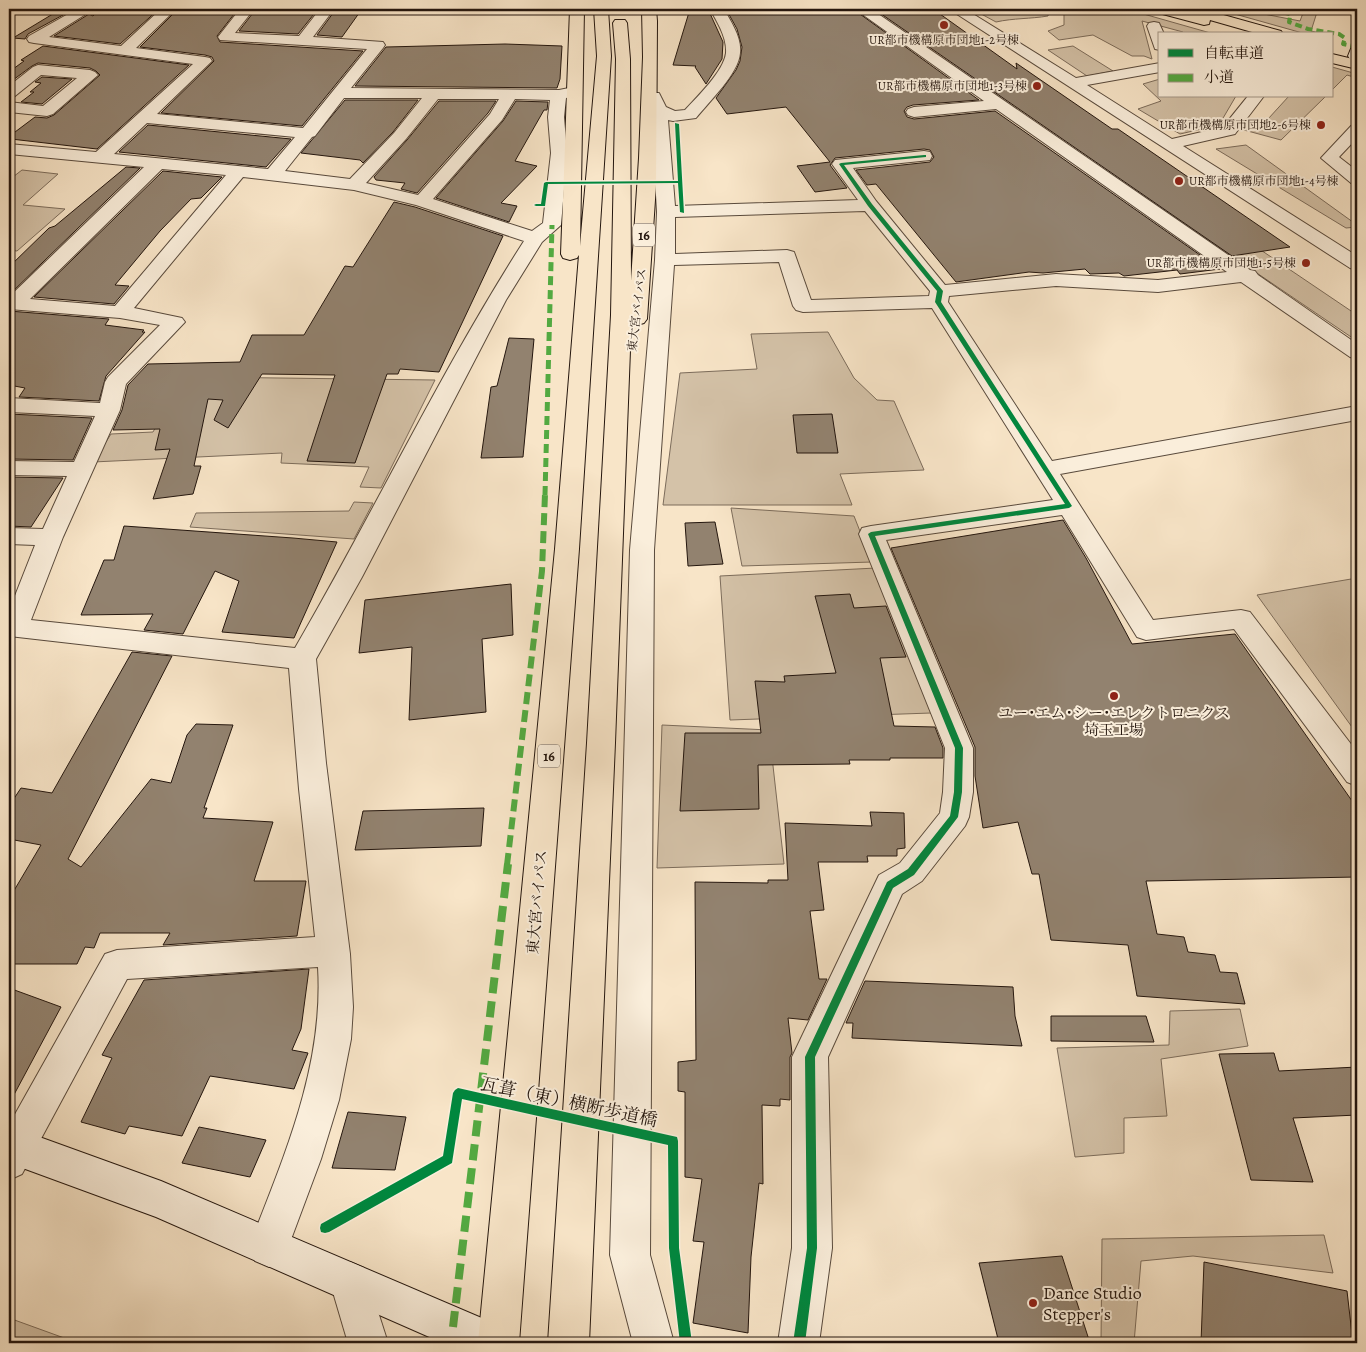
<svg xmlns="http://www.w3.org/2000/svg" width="1366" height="1352" font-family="Alegreya,'Noto Serif JP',serif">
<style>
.green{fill:#d4c2a8;stroke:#7c6c5b}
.building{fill:#92826f;stroke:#24160e}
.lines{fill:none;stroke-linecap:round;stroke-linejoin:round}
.street-casing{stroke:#594a3c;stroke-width:2}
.secondary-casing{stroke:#24160e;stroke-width:2}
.primary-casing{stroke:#24160e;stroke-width:2}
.highway-casing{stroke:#24160e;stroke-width:2}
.street{fill:#faeedb;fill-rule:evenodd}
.secondary{fill:#faeedb;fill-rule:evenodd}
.primary{fill:#f8e5c8;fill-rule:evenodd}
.highway{fill:#f8e5c8;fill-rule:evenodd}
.quiet-far3{stroke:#53a941;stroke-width:4;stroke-dasharray:7 4;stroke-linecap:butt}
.quiet-far2{stroke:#53a941;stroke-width:5;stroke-dasharray:9 5;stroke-linecap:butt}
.quiet-far1{stroke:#53a941;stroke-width:6;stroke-dasharray:12 6;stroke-linecap:butt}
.quiet{stroke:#53a941;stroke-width:8;stroke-dasharray:16 8;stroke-linecap:butt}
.cycleway-casing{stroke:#faeedb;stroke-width:3}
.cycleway{fill:#00873e;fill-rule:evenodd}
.poi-dot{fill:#8f2418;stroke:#faeedb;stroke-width:2}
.labels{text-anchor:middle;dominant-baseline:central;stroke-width:4;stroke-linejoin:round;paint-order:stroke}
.far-poi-label{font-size:12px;fill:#24160e;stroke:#faeedb;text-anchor:end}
.far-street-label{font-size:12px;fill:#24160e;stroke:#faeedb}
.shield{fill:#faeedb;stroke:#64574c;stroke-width:1}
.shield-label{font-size:14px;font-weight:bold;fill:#24160e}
.poi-label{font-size:15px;fill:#24160e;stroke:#faeedb}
.street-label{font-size:15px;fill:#24160e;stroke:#faeedb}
.near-street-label{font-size:18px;fill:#24160e;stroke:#faeedb}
.near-poi-label{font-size:18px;fill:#24160e;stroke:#faeedb;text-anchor:start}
</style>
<rect width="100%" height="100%" fill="#f8e5c8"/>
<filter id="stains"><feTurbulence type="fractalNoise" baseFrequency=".004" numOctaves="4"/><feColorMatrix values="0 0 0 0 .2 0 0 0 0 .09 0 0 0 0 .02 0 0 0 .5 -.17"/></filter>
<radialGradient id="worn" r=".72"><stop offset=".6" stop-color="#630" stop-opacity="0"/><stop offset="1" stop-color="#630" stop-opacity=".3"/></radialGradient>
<!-- green -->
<g class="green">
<polygon points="868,9 904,9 1357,315 1357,341"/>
<path d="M 972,9 L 1049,9 L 1048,16 C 1030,19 1014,18 996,22 Z"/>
<polygon points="1064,9 1126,9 1214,34 1184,34 1183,32 1142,21 1152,59 1144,56 1132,56 1093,35 1059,40 1048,31 1064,25"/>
<polygon points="1217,9 1238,9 1300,21 1303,13 1309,13 1311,9 1318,9 1311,31 1324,34 1306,34"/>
<polygon points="1073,46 1113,71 1087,76 1048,50"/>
<polygon points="1332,67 1357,74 1357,78 1347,75 1332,90"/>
<polygon points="1160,79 1160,96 1236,96 1219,125 1180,134 1138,109 1161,101 1143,84"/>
<polygon points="1289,96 1326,96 1281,140 1244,130 1245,127 1258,130"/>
<polygon points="1246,145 1357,225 1357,227 1346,228 1216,149"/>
<polygon points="22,170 58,174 23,205 65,209 17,251 9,250 9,180"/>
<polygon points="828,332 854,378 877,400 894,401 924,470 840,474 852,505 663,505 680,373 757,369 751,334"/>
<polygon points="201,377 435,380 381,488 360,487 369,467 281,463 282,453 93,462 111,434 153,432 180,384"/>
<polygon points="354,502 373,503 354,539 190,527 196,513 349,511"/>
<polygon points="731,508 854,516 872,562 742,566"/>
<polygon points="876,568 931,713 730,720 720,576"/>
<polygon points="1357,578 1357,734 1257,595"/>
<polygon points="662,725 769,730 784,864 657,868"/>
<polygon points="1240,1009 1248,1046 1161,1059 1167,1116 1124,1118 1124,1153 1075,1157 1057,1048 1169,1045 1170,1011"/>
<polygon points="1324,1235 1333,1273 1193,1256 1141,1261 1134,1343 1101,1343 1102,1239"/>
<polygon points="9,1318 78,1343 9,1343"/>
</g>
<!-- building -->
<g class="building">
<polygon points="61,9 74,9 28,34 25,39 13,38"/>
<polygon points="100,9 159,9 120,44 54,36 89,14 93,16"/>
<polygon points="178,9 238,9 217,36 220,42 363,51 302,126 161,113 214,61 212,57 205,55 140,47"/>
<polygon points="256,9 318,9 298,34 239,31"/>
<polygon points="336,9 362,9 342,37 317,35"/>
<polygon points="690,9 708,9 723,42 722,59 706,84 695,67 696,66 673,65"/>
<polygon points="726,9 853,9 979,100 913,105 907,107 904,111 907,117 914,119 995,111 1220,269 1180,274 1177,270 1124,276 1119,273 1090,274 1085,269 1043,273 1029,272 956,282 876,184 867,185 856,170 930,162 934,157 930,150 924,149 835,158 830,165 847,188 815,192 797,166 830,162 786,107 727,114 716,98 736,70 740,61 742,47 737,29"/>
<polygon points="874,9 933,9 1017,69 1016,63 1112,129 1118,129 1290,247 1232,256"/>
<polygon points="505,44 562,46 560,79 557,88 355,86 386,47"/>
<polygon points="43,46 189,65 97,149 11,139 14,136 11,135 35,117 47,118 54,115 100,75 96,71 90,68 38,63 32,66 13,80 9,80 9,72 24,61 21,60"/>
<polygon points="42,77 72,79 42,104 21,102 34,92 30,92 41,83 35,82"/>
<polygon points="345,100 418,100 393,132 363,163 360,160 301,153"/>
<polygon points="439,101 496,101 488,113 417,193 401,189 405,183 376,180 374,177 407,140"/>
<polygon points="516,101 548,102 547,110 544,110 515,161 537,166 501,203 517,206 509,222 436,198 503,121"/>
<polygon points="148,125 291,139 266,167 119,152"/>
<polygon points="126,167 140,168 9,295 9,267 49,228 55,226"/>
<polygon points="163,171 222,177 201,198 191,199 160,231 115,285 129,286 114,304 34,297"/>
<polygon points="394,202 415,207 503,236 439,372 400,369 398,374 387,374 355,463 307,461 335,375 262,374 228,428 214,420 223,400 208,399 194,466 201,466 193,494 153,499 170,449 155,450 160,429 113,430 122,410 128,385 148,364 240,362 252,335 304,335 345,266 353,267"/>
<polygon points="9,311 109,319 105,325 144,330 142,332 145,332 106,376 99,401 19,397 25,388 9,385"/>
<polygon points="509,338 534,339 523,457 481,458 491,387 497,386"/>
<polygon points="9,414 92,418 73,460 9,459"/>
<polygon points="832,414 838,453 797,453 793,415"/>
<polygon points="9,477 63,478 31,527 9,526"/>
<polygon points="1063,520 1086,558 1132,644 1235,634 1357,808 1357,877 1146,881 1157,934 1184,937 1188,952 1215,955 1220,972 1237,973 1245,1004 1137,996 1128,945 1051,940 1039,874 1032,874 1018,822 983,828 975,776 975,747 891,548"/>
<polygon points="715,522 723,564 688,566 685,523"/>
<polygon points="124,526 293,538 337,542 294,638 222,632 239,581 215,571 183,634 144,630 153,614 81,615 104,560 114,560"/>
<polygon points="511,584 513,635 482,639 486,712 409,720 412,647 359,653 365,600"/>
<polygon points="850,594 854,608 886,606 906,657 880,658 894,726 935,727 943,748 943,758 890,758 890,760 849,760 850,764 758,765 759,809 680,811 685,733 761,733 755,681 785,682 784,676 836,673 815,596"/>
<polygon points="132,652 172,656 68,859 81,867 151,779 171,783 187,735 196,724 233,725 204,808 207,808 203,818 273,822 254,881 306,881 297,936 163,945 170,933 100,933 94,948 85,947 77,964 9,964 9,899 41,845 9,839 9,806 21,788 52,793"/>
<polygon points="484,808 481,846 355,850 363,811"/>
<polygon points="870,812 904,813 905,848 897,849 897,856 867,856 868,862 818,862 824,910 810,911 819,979 827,979 808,1020 788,1018 792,1053 790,1057 790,1100 780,1099 780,1106 762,1105 763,1184 759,1183 751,1257 748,1333 693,1323 704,1242 693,1241 702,1179 685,1177 685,1092 678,1091 678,1062 696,1060 695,882 768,883 768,880 788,880 785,823 872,826"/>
<polygon points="309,969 301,1029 292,1050 308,1053 294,1089 210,1076 182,1136 129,1126 125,1134 81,1122 112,1058 102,1055 144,980"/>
<polygon points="865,981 1013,987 1015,1016 1022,1046 852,1038 853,1023 846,1023"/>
<polygon points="9,988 61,1007 9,1104"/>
<polygon points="1051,1016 1146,1016 1154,1042 1051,1041"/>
<polygon points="1274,1053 1279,1071 1357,1067 1357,1115 1293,1118 1313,1182 1251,1180 1219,1054"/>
<polygon points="348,1112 406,1117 395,1170 332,1168"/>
<polygon points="199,1127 266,1140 250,1177 182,1163"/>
<polygon points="1062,1256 1090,1343 999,1343 979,1263"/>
<polygon points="1204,1262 1347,1291 1353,1343 1201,1343"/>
</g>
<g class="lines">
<!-- street casing -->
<g class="street-casing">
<g id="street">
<path d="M 77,9 L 94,9 L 49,37 L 121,46 L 161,9 L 176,9 L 136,48 L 205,57 L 210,58 L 212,61 L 157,114 L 303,128 L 367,49 L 220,40 L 218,37 L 240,9 L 254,9 L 235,33 L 299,36 L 320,9 L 334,9 L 313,37 L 383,42 L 385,45 L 383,48 L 351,88 L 559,90 L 574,87 L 580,89 L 582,92 L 580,95 L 566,98 L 564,117 L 567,153 L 561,225 L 542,242 L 506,300 L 362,577 L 316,659 L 326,763 L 350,954 L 353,1007 L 351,1039 L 339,1100 L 321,1159 L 283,1261 L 269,1267 L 255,1261 L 249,1247 C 284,1156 324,1067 318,967 L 127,979 L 22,1174 L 9,1180 L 9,1125 L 105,954 L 117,950 L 315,937 L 299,789 L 289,668 L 9,636 L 9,611 L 35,545 L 9,544 L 9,528 L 43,529 L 67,476 L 9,475 L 9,461 L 74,462 L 95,416 L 9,412 L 9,398 L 100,403 L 105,382 L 108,377 L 160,325 L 120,318 L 9,309 L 9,297 L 144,167 L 9,154 L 9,144 L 96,152 L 193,64 L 34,43 L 29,42 L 27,39 L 29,36 ZM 344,98 L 422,98 L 394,133 L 350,179 L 285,171 L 312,137 L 315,136 ZM 438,99 L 499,99 L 490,114 L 418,195 L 366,183 L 406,139 ZM 515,99 L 550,100 L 548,117 L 551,153 L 543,223 L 532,231 L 433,199 L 502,120 ZM 147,123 L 295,137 L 268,169 L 114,154 ZM 162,169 L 226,175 L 115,306 L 30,299 ZM 243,177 L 354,190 L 416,205 L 524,241 C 440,372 373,514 295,648 L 31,620 L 63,537 L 120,410 L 126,384 L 185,322 L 182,318 L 134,308 Z"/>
<path d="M 710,9 L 724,9 C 731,22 742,38 740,53 C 739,73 708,103 696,118 L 673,121 L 668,120 L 675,206 L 858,200 L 832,164 L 835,160 L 924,151 L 930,152 L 932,156 L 930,160 L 853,168 L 876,201 L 945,285 L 1056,274 L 1158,280 L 1227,272 L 996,109 L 914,117 L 908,115 L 906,112 L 908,109 L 914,107 L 984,101 L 855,9 L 871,9 L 1250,270 L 1255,271 L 1258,275 L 1357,344 L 1357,359 L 1350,357 L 1241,282 L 1158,292 L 1056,286 L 949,296 L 948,302 L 1052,461 L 1357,406 L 1357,420 L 1060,474 L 1153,620 L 1241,610 L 1250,612 L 1357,752 L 1357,786 L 1347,782 L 1234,629 L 1146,640 L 1137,637 L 1062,515 L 886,540 L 973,748 L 973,792 L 969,817 L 965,826 L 922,881 L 902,894 L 828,1057 L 832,1248 L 819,1343 L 778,1343 L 792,1248 L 792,1057 L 879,875 L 900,863 L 940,813 L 943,792 L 945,748 L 859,534 L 862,528 L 871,526 L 1053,500 L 932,308 L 803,312 L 796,310 L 793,306 L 779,262 L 674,265 L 654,550 L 650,1255 L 674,1343 L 633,1343 L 610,1255 L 630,550 L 655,260 L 657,212 L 651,110 L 645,96 L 647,93 L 659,93 L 666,107 L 675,111 L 685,110 C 697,97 724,71 726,53 C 727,37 717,22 710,9 ZM 865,211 L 930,291 L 929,296 L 811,300 L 794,252 L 787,250 L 675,254 L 675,217 Z"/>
<polygon points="949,9 965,9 1076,78 1160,63 1160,72 1087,85 1172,139 1223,127 1248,96 1264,96 1235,134 1183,146 1357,256 1357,270 1350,268"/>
<polygon points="1154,22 1159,23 1164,34 1160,34 1160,50 1155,49 1147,26 1149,23"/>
<polygon points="38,65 90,70 95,72 98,75 53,114 47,116 9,112 9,102 43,106 77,78 41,75 15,96 9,98 9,86 33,67"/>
<polygon points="1357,124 1357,138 1339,157 1357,171 1357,184 1351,183 1321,158 1351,126"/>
<polygon points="350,1262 364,1268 388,1343 348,1343 330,1282 336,1268"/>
</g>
</g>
<!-- secondary casing -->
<g class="secondary-casing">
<g id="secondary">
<polygon points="1357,45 1357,60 1350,59 1348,56 1352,46"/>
<polygon points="9,1126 161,1181 505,1328 510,1343 443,1343 156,1217 9,1163"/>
</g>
</g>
<!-- primary casing -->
<g class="primary-casing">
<g id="primary">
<polygon points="1153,9 1181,10 1180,9 1202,9 1281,31 1283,34 1259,34 1210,20 1209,24 1204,25 1155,12"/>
<polygon points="1332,54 1357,60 1357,69 1332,63"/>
</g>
</g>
<!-- highway casing -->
<g class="highway-casing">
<g id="highway">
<polygon points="570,9 584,9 580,246 597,56 594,9 608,9 611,56 579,549 519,1343 478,1343 555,549 579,255 577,258 570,260 563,258 561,254"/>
<polygon points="642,9 656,9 657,21 656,185 647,319 644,323 637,325 631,324 615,743 589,1343 548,1343 587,743 611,315 616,59 613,23 615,20 625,20 627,23 630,59 631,281 639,158 643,57"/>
</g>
</g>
<!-- street -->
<use href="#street" class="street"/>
<!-- secondary -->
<use href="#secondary" class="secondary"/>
<!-- primary -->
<use href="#primary" class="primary"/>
<!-- highway -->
<use href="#highway" class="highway"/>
<!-- quiet-far3 -->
<g class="quiet-far3">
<polyline points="1261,9 1291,14"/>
<polyline points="1295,10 1291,11 1289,22 1308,29 1339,34 1345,38 1343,44 1357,47"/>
</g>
<!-- quiet-far2 -->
<polyline class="quiet-far2" points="545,495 552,225"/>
<!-- quiet-far1 -->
<polyline class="quiet-far1" points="507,865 542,571 545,494"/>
<!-- quiet -->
<polyline class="quiet" points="453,1327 508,864"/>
<!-- cycleway casing -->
<g class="cycleway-casing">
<g id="cycleway">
<polygon points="675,123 679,124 684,213 680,212 678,183 548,184 545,206 536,206 534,205 536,204 541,204 544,183 546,182 678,181"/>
<polygon points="924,155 926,155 926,157 844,165 872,204 943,291 941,302 1072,506 1069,508 875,536 963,748 962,792 958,817 914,875 893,888 815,1057 817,1248 805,1343 793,1343 807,1248 805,1057 887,882 908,869 950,816 954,792 955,748 868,534 871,532 1065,504 935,302 937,291 868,206 839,164 841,163"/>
<polygon points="458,1088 677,1137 678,1141 679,1248 692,1343 680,1343 669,1248 668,1145 462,1099 452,1163 329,1232 325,1233 321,1232 320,1228 321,1224 443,1156 453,1093 455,1090"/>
</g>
</g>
<!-- cycleway -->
<use href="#cycleway" class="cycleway"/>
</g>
<!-- markers -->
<g class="poi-dot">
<circle cx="944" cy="25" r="5"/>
<circle cx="1037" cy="86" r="5"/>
<circle cx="1321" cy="125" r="5"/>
<circle cx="1179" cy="181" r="5"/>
<circle cx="1306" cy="263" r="5"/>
<circle cx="1114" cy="696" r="5"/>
<circle cx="1033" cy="1303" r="5"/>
</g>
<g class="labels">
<!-- far-poi labels -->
<g class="far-poi-label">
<text x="944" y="40" text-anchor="middle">UR都市機構原市団地1-2号棟</text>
<text x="1027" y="86">UR都市機構原市団地1-3号棟</text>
<text x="1311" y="125">UR都市機構原市団地2-6号棟</text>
<text x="1189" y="181" text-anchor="start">UR都市機構原市団地1-4号棟</text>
<text x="1296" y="263">UR都市機構原市団地1-5号棟</text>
</g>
<!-- far-street labels -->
<g class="far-street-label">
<text transform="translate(637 310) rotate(-83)">東大宮バイパス</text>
</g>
<!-- shield labels -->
<g class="shield">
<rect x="633" y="223.5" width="22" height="23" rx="4"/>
<rect x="538" y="744.5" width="22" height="23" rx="4"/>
</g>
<g class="shield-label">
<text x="644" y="235">16</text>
<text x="549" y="756">16</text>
</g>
<!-- poi labels -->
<g class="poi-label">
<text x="1114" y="713">ユー･エム･シー･エレクトロニクス<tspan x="1114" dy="17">埼玉工場</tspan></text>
</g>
<!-- street labels -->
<g class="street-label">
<text transform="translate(537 902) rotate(-85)">東大宮バイパス</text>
</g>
<!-- near-street labels -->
<g class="near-street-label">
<text transform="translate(569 1102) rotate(12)">瓦葺（東）横断歩道橋</text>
</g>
<!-- near-poi labels -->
<g class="near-poi-label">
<text x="1043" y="1293">Dance Studio<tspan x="1043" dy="21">Stepper's</tspan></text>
</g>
</g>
<!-- margin -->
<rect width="1366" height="1352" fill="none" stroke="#f8e5c8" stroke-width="30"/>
<rect x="10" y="10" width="1346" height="1332" fill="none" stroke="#24160e" stroke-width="2.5"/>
<rect x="15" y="15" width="1336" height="1322" fill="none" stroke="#24160e"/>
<!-- legend -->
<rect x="1158" y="32" width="175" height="65" fill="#faeedb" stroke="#a49889"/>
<rect x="1168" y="49" width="25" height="8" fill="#00873e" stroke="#a49889"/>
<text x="1204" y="58" font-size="15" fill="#24160e">自転車道</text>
<rect x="1168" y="74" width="25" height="8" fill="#53a941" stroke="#a49889"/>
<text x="1204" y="82" font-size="15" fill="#24160e">小道</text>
<rect width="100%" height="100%" filter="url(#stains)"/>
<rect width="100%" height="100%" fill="url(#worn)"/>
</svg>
